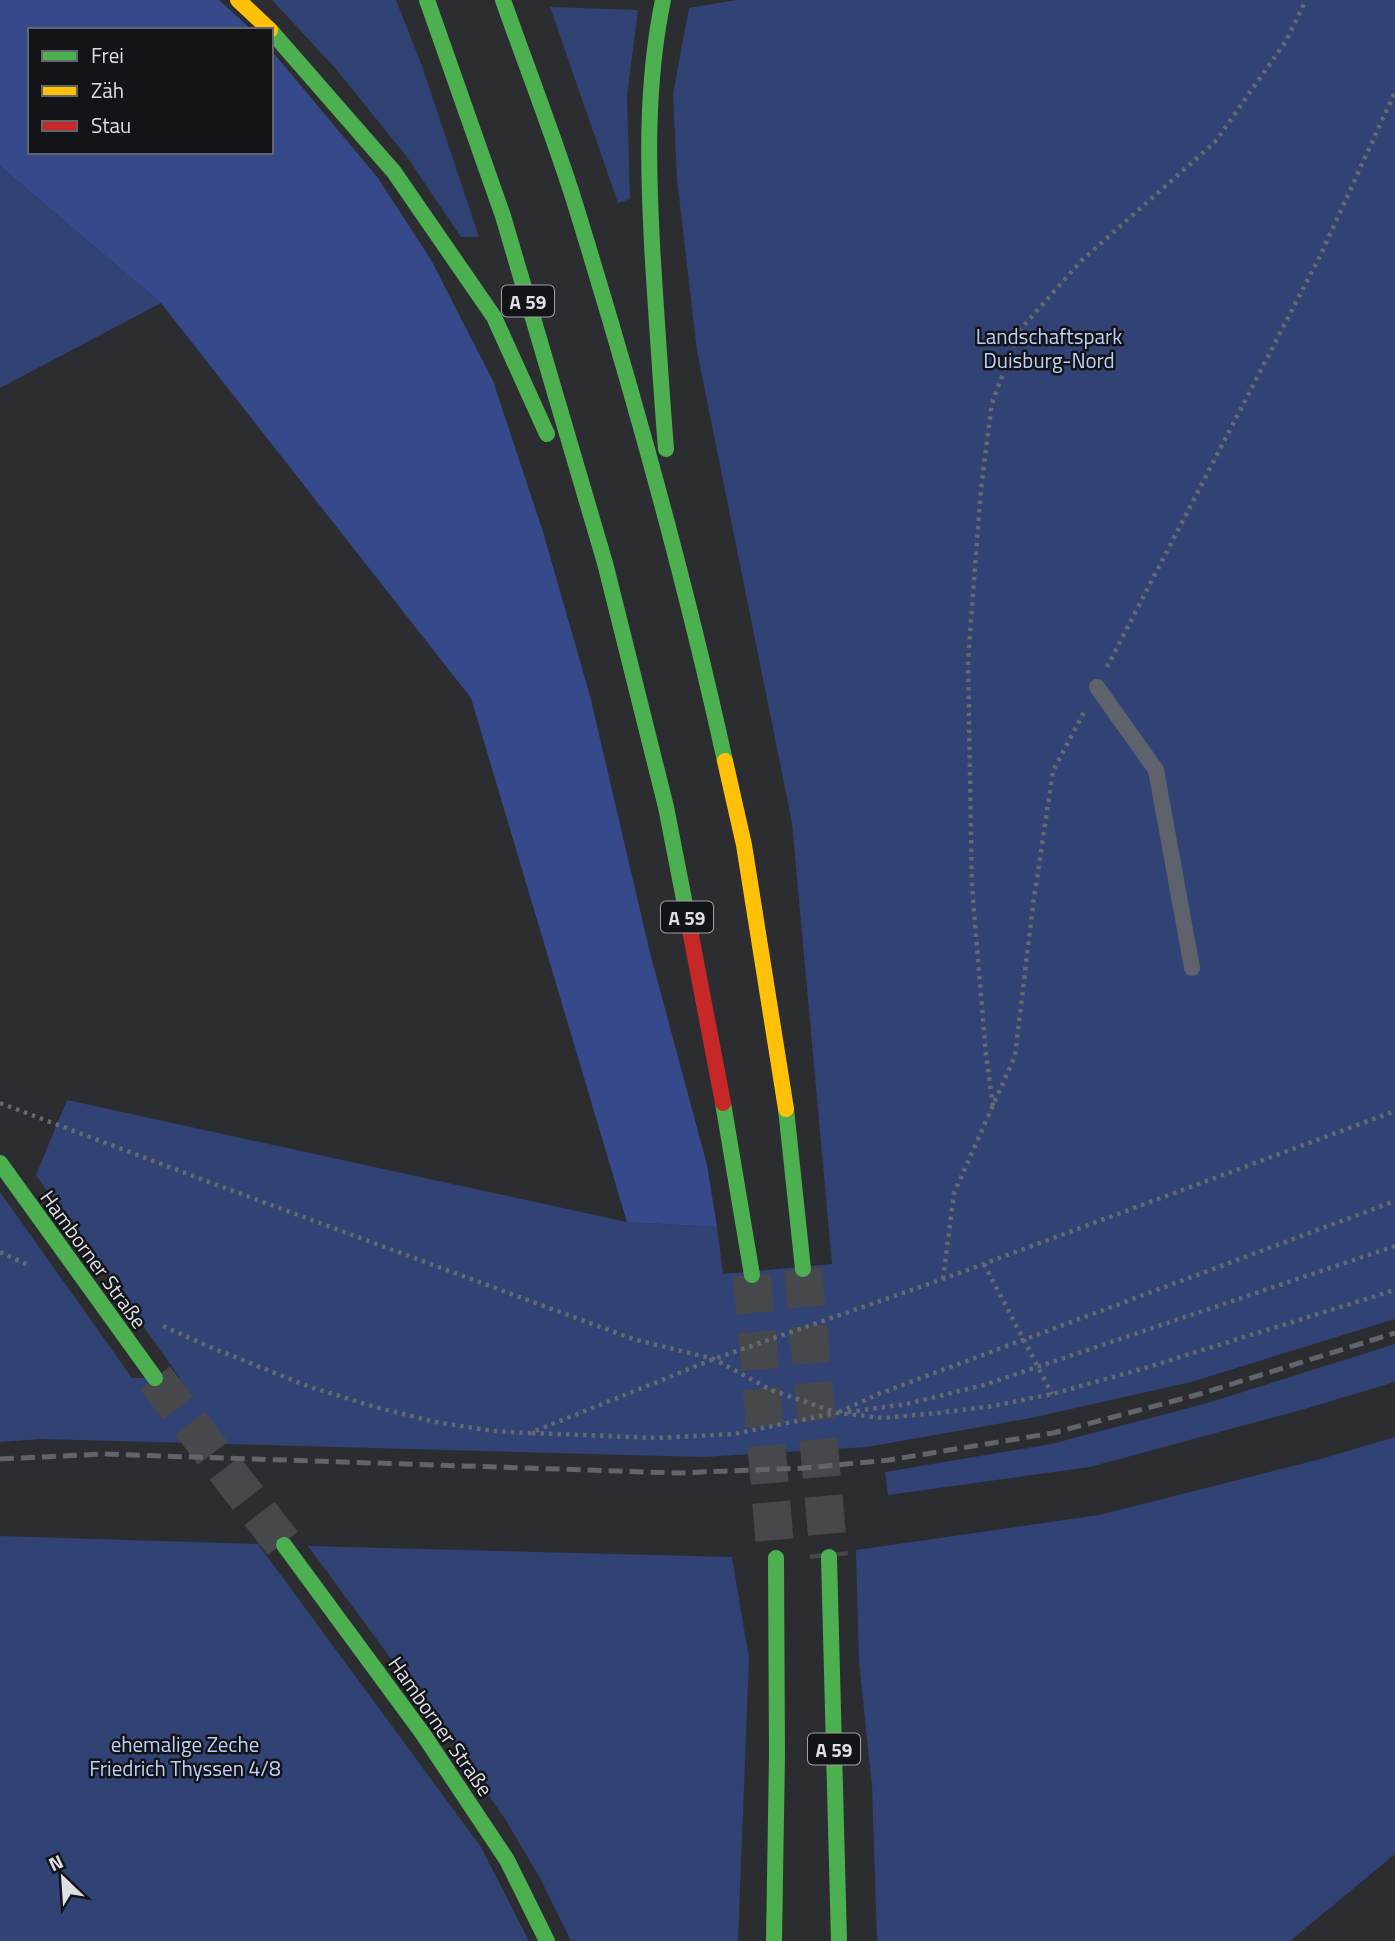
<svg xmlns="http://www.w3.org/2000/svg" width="1395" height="1941" font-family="'Titillium Web',sans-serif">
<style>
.green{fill:#314274}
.forest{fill:#364a8b}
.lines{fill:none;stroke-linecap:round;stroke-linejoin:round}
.secondary-tunnel{stroke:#47484c;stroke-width:38;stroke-dasharray:38 19;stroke-linecap:butt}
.highway-tunnel{stroke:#47484c;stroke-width:38;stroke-dasharray:38 19;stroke-linecap:butt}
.path{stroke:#64686f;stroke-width:4.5;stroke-dasharray:3.5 5;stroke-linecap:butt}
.lane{stroke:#5d626c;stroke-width:16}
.fast{stroke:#4caf50;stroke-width:16}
.slow{stroke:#ffc107;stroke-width:16}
.jam{stroke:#c62828;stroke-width:16}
.rail{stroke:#61646b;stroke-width:5;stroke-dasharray:14 7;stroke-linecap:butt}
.labels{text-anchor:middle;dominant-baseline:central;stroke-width:5;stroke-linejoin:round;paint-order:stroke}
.shield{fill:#131418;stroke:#a0a2a7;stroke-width:2}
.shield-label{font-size:19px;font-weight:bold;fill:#dddfe4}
.park-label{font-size:21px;fill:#bdcef8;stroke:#131418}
.street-label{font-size:21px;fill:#dddfe4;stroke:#131418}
</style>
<rect width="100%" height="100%" fill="#2c2d31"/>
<!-- green -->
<g class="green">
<polygon points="272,0 396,0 422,66 479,237 461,237 407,157 336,69"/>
<polygon points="737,0 1395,0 1395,1319 1191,1382 1031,1418 867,1447 704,1457 41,1439 0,1442 0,1192 132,1378 180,1378 36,1175 67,1100 627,1222 717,1227 723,1274 832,1264 792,823 697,351 677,179 673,94 689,8"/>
<polygon points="550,7 638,10 627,96 630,199 618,203"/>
<polygon points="0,166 161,303 0,388"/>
<polygon points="1395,1344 1395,1382 1301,1410 1090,1467 888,1495 885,1472 1051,1444 1204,1404"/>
<polygon points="1395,1437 1395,1854 1290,1941 877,1941 872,1786 859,1662 856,1550 1099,1515 1317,1460"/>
<polygon points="0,1536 258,1544 481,1847 529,1941 0,1941"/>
<polygon points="308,1546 732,1557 749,1658 738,1941 571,1941 540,1878 505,1819 450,1739"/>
</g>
<!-- forest -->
<polygon class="forest" points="0,0 219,0 252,30 30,30 30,152 271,152 271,50 378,178 431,260 493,381 543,532 590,696 650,953 707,1165 717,1227 627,1222 471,698 161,303 0,166"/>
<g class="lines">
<!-- secondary-tunnel -->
<polyline class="secondary-tunnel" points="155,1378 284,1545"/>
<!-- highway-tunnel -->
<g class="highway-tunnel">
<polyline points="803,1269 829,1557"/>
<polyline points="752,1275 776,1558"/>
</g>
<!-- path -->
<g class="path">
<polyline points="1107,667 1320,256 1395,92"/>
<polyline points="0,1103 201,1179 633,1339 714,1359 771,1390 838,1413 883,1418 938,1413 993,1406 1052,1394 1145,1368 1395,1290"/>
<polyline points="993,1106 986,1055 972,887 968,661 981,488 992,403 1019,331 1081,261 1215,142 1286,41 1306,0"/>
<polyline points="0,1252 28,1265"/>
<polyline points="984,1264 1052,1394"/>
<polyline points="943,1279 954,1193 1015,1056 1033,905 1053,771 1084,712"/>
<polyline points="163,1326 210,1347 310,1387 375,1407 436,1422 493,1431 530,1433 714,1359 943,1279 1395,1111"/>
<polyline points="839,1412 881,1393 1395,1201"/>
<polyline points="848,1412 907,1404 984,1385 1395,1246"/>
<polyline points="532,1433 657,1438 734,1434 836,1413"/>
</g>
<!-- lane -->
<polyline class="lane" points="1097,687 1156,770 1192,968"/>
<!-- fast -->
<g class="fast">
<polyline points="427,0 503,216 605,563 666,807 689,925"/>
<path d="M 503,0 C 526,65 551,129 572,194 C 630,381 683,570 725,761"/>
<path d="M 663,0 C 645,87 648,174 653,262 C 657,324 661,387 666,449"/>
<polyline points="271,31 394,172 494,317 547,434"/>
<polyline points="723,1103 752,1275"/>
<polyline points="786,1109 803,1269"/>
<polyline points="0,1163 155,1378"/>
<polyline points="284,1545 423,1734 507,1860 547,1941"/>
<polyline points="829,1557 839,1941"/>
<polyline points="774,1941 777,1755 776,1558"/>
</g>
<!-- slow -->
<g class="slow">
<polyline points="238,0 270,30"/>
<polyline points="725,761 744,845 786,1109"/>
</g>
<!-- jam -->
<polyline class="jam" points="689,925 723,1103"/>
<!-- rail -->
<polyline class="rail" points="0,1459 102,1454 677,1473 804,1468 889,1460 1053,1433 1200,1394 1395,1333"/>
</g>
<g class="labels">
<!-- shield labels -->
<g class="shield">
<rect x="502" y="285.5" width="52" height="31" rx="5"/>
<rect x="661" y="901.5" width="52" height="31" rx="5"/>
<rect x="808" y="1733.5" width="52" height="31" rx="5"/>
</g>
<g class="shield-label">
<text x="528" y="301">A 59</text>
<text x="687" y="917">A 59</text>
<text x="834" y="1749">A 59</text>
</g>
<!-- park labels -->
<g class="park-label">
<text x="1049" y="336">Landschaftspark<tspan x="1049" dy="24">Duisburg-Nord</tspan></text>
<text x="185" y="1744">ehemalige Zeche<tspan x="185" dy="24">Friedrich Thyssen 4/8</tspan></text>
</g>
<!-- street labels -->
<g class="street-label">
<text transform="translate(94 1259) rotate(54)">Hamborner Straße</text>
<text transform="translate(441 1726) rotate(55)">Hamborner Straße</text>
</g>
</g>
<!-- legend -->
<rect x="28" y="28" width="245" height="126" fill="#131418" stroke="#64656a" stroke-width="2"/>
<rect x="42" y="51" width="35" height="10" fill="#4caf50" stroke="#64656a" stroke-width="2"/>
<text x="91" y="63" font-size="21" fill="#dddfe4">Frei</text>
<rect x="42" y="86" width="35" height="10" fill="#ffc107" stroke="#64656a" stroke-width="2"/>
<text x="91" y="98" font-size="21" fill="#dddfe4">Zäh</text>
<rect x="42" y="121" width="35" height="10" fill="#c62828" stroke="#64656a" stroke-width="2"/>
<text x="91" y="133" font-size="21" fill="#dddfe4">Stau</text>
<!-- north arrow -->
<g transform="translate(63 1878) rotate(335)" stroke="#131418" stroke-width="5" paint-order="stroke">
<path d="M0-5L12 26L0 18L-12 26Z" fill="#dddfe4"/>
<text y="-10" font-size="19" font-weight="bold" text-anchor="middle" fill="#dddfe4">N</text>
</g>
</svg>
